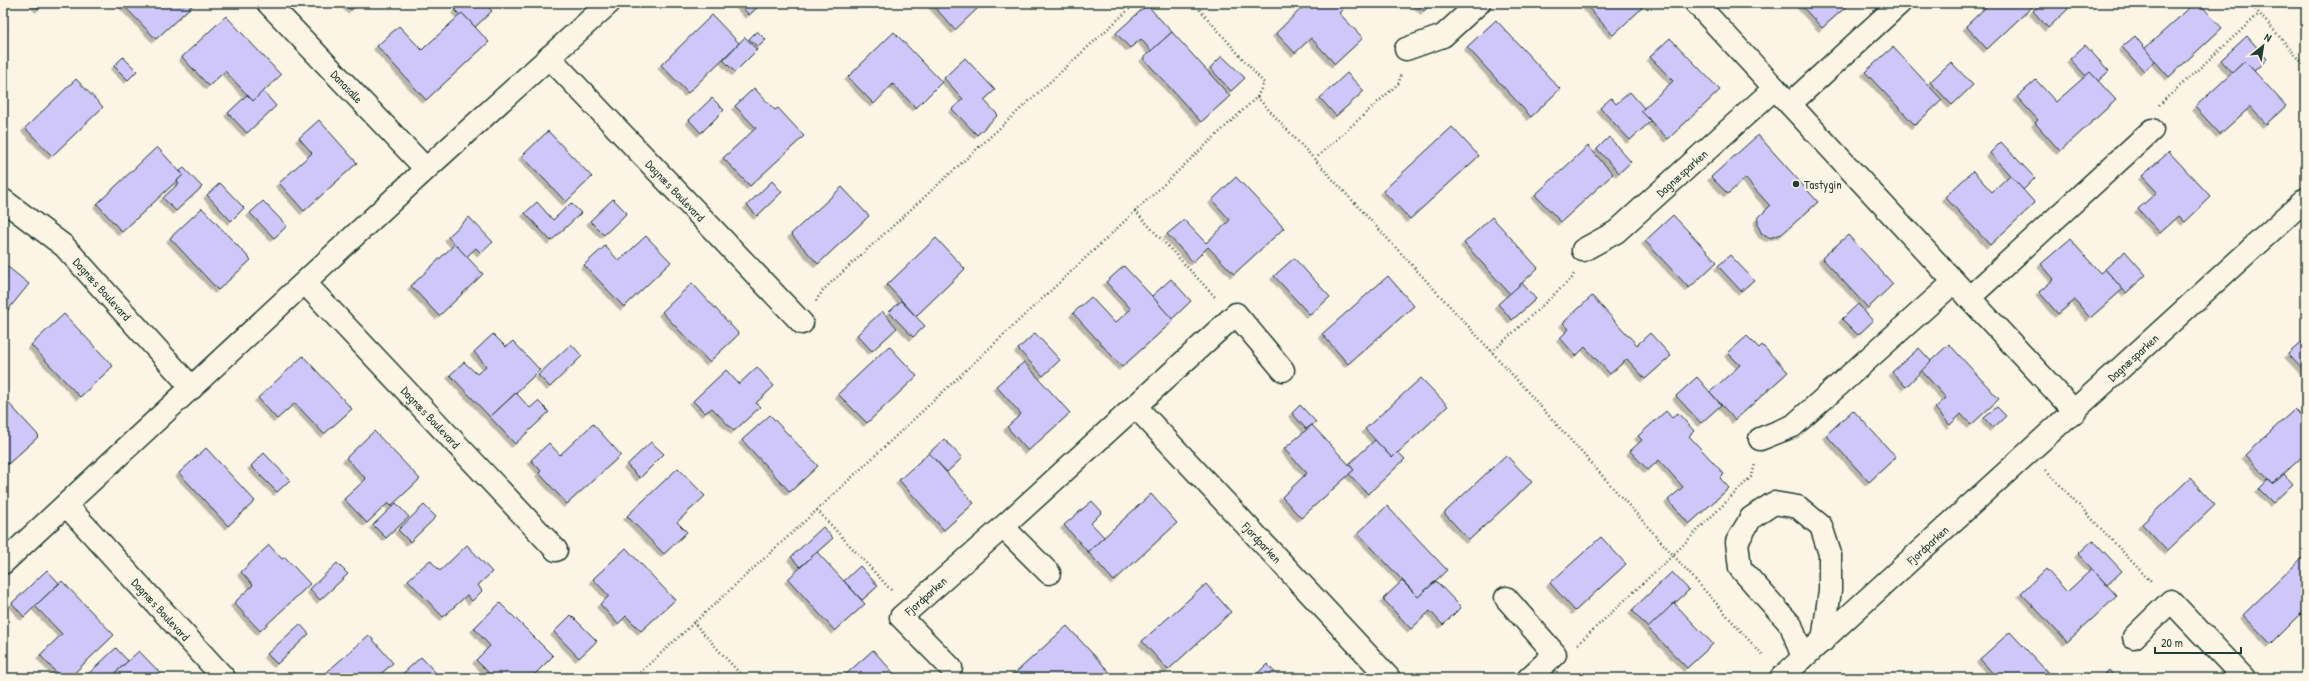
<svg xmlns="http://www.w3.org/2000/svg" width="2309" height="681" font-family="'Patrick Hand',sans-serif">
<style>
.building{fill:#cfc6f9;stroke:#1f3d34;filter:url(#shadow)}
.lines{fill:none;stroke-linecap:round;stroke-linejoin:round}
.minor-casing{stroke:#1f3d34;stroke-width:25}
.path{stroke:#1f3d34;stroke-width:2.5;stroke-dasharray:1 3;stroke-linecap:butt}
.minor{stroke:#fcf5e5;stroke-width:22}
.poi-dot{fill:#1f3d34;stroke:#fcf5e5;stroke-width:1.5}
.labels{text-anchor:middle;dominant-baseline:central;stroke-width:4;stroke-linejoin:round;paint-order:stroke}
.street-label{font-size:12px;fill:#1f3d34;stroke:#fcf5e5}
.poi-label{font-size:12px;fill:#1f3d34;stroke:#fcf5e5;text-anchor:start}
</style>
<defs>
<filter id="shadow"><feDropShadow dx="-3.5" dy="3.5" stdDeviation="0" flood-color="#0004"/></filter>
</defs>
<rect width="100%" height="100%" fill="#fcf5e5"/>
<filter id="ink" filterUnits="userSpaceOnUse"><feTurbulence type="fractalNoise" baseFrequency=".025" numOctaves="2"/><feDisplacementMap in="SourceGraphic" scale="8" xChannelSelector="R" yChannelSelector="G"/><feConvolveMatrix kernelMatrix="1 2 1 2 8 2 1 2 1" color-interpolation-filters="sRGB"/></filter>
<g filter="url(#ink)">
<!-- building -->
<g class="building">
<polygon points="33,3 45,3 39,9"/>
<polygon points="124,3 195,3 156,39 122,4"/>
<polygon points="345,3 359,3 351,10"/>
<polygon points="462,3 485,3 492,11 475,27 462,13 460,15 455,10"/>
<polygon points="738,3 760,3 761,4 749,15"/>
<polygon points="931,3 983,3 955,30"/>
<polygon points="1307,3 1341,3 1345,7 1339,13 1363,38 1335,64 1311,38 1295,53 1276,33"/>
<polygon points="1416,3 1432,3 1424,11"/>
<polygon points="1584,3 1638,3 1642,8 1613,35"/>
<polygon points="1799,3 1848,3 1849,4 1822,28"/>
<polygon points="1983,3 2034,3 2035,4 1987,49 1966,26 1986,7"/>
<polygon points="2042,3 2063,3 2068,9 2048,28 2033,11"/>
<polygon points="2195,3 2199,3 2222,28 2169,77 2144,49"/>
<polygon points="1147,5 1172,32 1151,51 1141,39 1130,48 1116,33"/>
<polygon points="462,13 489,42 426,100 377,46 399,26 422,50"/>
<polygon points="712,15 739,43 688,93 661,65"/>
<polygon points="226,16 281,75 253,101 225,71 209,86 182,57"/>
<polygon points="1496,20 1560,89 1531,117 1467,47"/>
<polygon points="3,24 8,29 3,34"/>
<polygon points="757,31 766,40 758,47 749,39"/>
<polygon points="894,32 942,82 916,108 893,84 874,104 848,77"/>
<polygon points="1172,32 1230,96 1201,122 1143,58"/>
<polygon points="2135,36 2155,61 2144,71 2122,47"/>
<polygon points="2247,36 2267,59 2254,71 2245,61 2232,73 2221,60"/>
<polygon points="745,37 757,50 735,72 723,60"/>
<polygon points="1670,38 1720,90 1668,139 1641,111 1673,81 1650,57"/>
<polygon points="2085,45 2109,71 2098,81 2090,72 2086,76 2070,59"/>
<polygon points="1893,47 1942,100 1915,125 1865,72"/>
<polygon points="1222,56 1245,78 1231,91 1210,68"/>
<polygon points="123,57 137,71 128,80 114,66"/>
<polygon points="965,58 995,90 984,100 998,115 977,135 952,109 963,99 944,78"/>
<polygon points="2245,61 2286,106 2266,124 2250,107 2220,134 2195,107"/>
<polygon points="1951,62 1973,85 1952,105 1930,82"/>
<polygon points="2090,72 2116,100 2060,151 2035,123 2038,120 2017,97 2036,80 2056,102"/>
<polygon points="1347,73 1364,91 1336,116 1320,98"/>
<polygon points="76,79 103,107 52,156 25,128"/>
<polygon points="754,88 775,110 778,108 804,136 750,186 723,158 756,128 735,106"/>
<polygon points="263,91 276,106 247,133 228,113 247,95 253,101"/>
<polygon points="1630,92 1644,108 1641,111 1651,121 1630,140 1600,108 1611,98 1616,104"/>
<polygon points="712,98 724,110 701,133 689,120"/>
<polygon points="319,120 357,163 304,211 279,183 312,153 299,138"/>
<polygon points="1452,127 1479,156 1410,219 1383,191"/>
<polygon points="548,131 592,177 566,202 522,156"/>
<polygon points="1758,135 1818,202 1782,234 1769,238 1762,234 1758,226 1758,218 1770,206 1745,178 1728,194 1711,177"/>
<polygon points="1609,137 1631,162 1619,173 1597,149"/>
<polygon points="2001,142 2035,178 2023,190 1990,153"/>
<polygon points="1588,146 1613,174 1561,222 1535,195"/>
<polygon points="157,147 183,175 122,232 97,204"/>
<polygon points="2169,152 2211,197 2185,222 2179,216 2160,233 2138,209 2157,192 2142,176"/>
<polygon points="184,168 202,187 176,211 163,198 179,183 177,181 183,175 180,171"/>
<polygon points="1973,171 1992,192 2010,175 2035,203 1990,245 1945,197"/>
<polygon points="1236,177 1284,228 1234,274 1208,247 1193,262 1167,234 1184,220 1206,243 1230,220 1212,200"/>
<polygon points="772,181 782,192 757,216 747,205"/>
<polygon points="220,183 244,208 231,221 207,195"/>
<polygon points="842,187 869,216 818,264 791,234"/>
<polygon points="613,199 627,213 604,235 590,221"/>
<polygon points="263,201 287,226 274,238 250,213"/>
<polygon points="537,202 553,220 571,203 581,213 551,241 525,213"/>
<polygon points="202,208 251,260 218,290 170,238"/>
<polygon points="1673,215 1717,262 1689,288 1645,241"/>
<polygon points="469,217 493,242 481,253 476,248 466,257 448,237"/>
<polygon points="1492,217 1538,268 1510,294 1464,243"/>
<polygon points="1848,235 1893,284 1868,308 1822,258"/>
<polygon points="646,236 671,262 624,307 584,265 605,246 619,261"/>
<polygon points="936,238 965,269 916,316 887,285"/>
<polygon points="2070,239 2100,273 2105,269 2123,289 2090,318 2075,300 2058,314 2039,292 2054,279 2041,264"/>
<polygon points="455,244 483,274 439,316 411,286"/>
<polygon points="2125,251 2146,275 2126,293 2105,269"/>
<polygon points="1730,255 1754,280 1741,291 1718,266"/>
<polygon points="1294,258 1330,297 1310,315 1274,276"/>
<polygon points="3,263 29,284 3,316"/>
<polygon points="1124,266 1174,320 1122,367 1073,313 1091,297 1115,323 1131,309 1106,282"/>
<polygon points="1388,276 1414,306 1348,364 1322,334"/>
<polygon points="1171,279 1191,301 1172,319 1152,296"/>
<polygon points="692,283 739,334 709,362 662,312"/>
<polygon points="1522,283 1536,299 1512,320 1498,304"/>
<polygon points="1592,296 1637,345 1650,333 1671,356 1645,379 1627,359 1610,374 1585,347 1576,356 1560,338 1569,329 1563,323"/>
<polygon points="901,301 925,326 913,337 889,312"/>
<polygon points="1858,304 1873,321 1858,335 1842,319"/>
<polygon points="882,311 897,328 872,351 857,335"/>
<polygon points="64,314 113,366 80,397 31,345"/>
<polygon points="1035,333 1060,360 1043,376 1018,349"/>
<polygon points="493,334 506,347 513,341 540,370 490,417 450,375 464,362 477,374 486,366 474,352"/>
<polygon points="1747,336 1759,348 1762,345 1788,372 1735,420 1710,392 1740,365 1728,353"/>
<polygon points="2306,338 2306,373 2288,354"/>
<polygon points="571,344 582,356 550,387 538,375"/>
<polygon points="1949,344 1999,399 1971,425 1961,414 1950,425 1935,408 1946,398 1921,370"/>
<polygon points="889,346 917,376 867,423 838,394"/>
<polygon points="1919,348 1931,361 1906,387 1892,372"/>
<polygon points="303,356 352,409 324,434 295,403 277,419 258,398"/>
<polygon points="1024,362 1070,413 1028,451 1007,427 1021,414 996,386"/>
<polygon points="757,367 774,386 756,403 760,407 734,431 712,408 705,413 693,401 726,370 739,384"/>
<polygon points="1697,377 1721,405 1701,423 1676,396"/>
<polygon points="1421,378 1448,406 1392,458 1365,429"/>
<polygon points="516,393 530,408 538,401 549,412 515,444 490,417"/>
<polygon points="3,397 39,436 8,464 3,459"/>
<polygon points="1300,405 1316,422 1306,429 1292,413"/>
<polygon points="1997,407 2006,416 1993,428 1984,418"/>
<polygon points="2295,409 2306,421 2306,453 2273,484 2245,455"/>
<polygon points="1853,410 1896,457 1869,482 1826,435"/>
<polygon points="1666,411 1672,418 1678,413 1694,431 1689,436 1724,474 1720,478 1729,488 1689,524 1668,500 1683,487 1659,460 1648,470 1630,451 1642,440 1638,436"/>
<polygon points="770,415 818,466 790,492 742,440"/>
<polygon points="593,424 621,455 567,504 539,473 541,471 531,460 549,443 560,455"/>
<polygon points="1312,425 1354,470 1301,518 1282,497 1307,473 1284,449"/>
<polygon points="374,431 420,479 391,506 388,503 367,523 344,499 366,479 346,458"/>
<polygon points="944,439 962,458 947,472 929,453"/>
<polygon points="1375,440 1392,458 1398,452 1405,459 1368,494 1349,474 1354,470 1349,464"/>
<polygon points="651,442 664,454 640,478 627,465"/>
<polygon points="206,448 255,501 228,526 179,473"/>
<polygon points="264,453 290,480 277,492 251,466"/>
<polygon points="929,453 974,503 944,530 899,480"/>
<polygon points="1506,455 1532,482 1469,540 1444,513"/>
<polygon points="678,468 705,496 677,522 687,532 664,554 627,516"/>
<polygon points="2284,474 2293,484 2273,503 2259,489 2268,480 2273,484"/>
<polygon points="2190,478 2215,505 2167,551 2142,524"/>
<polygon points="1151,494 1177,523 1114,581 1088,552"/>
<polygon points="1092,501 1102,512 1091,523 1104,537 1088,552 1064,525"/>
<polygon points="396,503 409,517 386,538 373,525"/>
<polygon points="424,505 436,517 410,542 398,530"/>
<polygon points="1387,506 1447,570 1418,597 1358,533"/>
<polygon points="823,527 833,538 800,567 791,557"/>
<polygon points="1601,537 1626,564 1575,611 1550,583"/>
<polygon points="2093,540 2122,571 2107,585 2078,554"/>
<polygon points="269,545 282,559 285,557 310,584 260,631 234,603 253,585 241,572"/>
<polygon points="467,545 492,572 478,585 482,591 472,601 467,595 443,617 408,580 430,560 440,571"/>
<polygon points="626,548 675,600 641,631 626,616 618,624 600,604 609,596 593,579"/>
<polygon points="817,552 865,604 835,631 788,579"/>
<polygon points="2303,557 2306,559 2306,609 2271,644 2243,615"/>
<polygon points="337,563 348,574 320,600 310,589"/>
<polygon points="860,566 878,586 862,600 844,581"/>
<polygon points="2046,569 2067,592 2092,569 2117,596 2067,642 2021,593"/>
<polygon points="47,570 59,583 24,617 12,603"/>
<polygon points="1672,572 1689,590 1648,628 1632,610"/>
<polygon points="62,581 114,635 69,678 61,678 40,655 62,634 35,606"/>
<polygon points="1402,581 1418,597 1436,581 1461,607 1443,625 1430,611 1411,629 1383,599"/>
<polygon points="1206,584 1231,612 1168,670 1142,641"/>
<polygon points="500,603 553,656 531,678 494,678 476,660 490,646 474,628"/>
<polygon points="1674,603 1713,644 1687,668 1648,628"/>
<polygon points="571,615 597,641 579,658 554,632"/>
<polygon points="300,624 309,634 277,664 267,654"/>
<polygon points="1067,626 1115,678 1015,678 1013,675"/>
<polygon points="2010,632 2053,678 1997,678 1980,659"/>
<polygon points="369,635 393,663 376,678 320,678"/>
<polygon points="116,648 128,661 110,678 84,678"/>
<polygon points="873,650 898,678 847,678 844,676"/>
<polygon points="139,651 165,678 110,678 128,661"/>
<polygon points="421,657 437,674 433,678 398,678"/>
<polygon points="1267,664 1280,678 1253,678"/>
<polygon points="2109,670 2116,678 2100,678"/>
<polygon points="1126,671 1133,678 1118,678"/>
</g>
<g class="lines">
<!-- minor casing -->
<g class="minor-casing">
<g id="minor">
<path id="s1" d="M 268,3 L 426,169"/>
<polyline points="1696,3 2075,412"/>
<polyline points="1406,49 1443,36 1479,3"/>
<path id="s2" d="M 549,57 L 802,323"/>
<polyline points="1790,104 1900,3"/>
<path id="s3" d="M 3,200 L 64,246 L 192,388"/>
<path id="s4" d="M 1583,250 L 1616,232 L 1775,88"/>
<path id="s5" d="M 305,283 L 556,550"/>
<polyline points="1969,298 2152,130"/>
<path id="s6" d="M 1136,407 L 1389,678"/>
<polyline points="1760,439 1793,426 1954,282"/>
<path id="s7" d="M 66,505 L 224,678"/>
<polyline points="1003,527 1049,573"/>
<polyline points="3,563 426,169 609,3"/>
<polyline points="1506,598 1555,654 1529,678"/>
<polyline points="2134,637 2171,601 2244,678"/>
<polyline points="1803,658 1791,625 1740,568 1737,542 1751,518 1774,503 1798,507 1821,526 1830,554 1830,590 1823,641"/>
<path id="s8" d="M 951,668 L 901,617 L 1003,527 L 1236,314 L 1283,370"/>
<path id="s9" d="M 1781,678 L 2306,199"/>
</g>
</g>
<!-- path -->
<g class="path">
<polyline points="2250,3 2306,67"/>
<polyline points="1257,97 1492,352 1764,657"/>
<polyline points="2159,105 2259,14"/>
<polyline points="1315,159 1399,83 1401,73"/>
<polyline points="1135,211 1215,297"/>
<polyline points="816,301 823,290 1136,3"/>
<polyline points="1492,352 1572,278 1574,274"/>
<polyline points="2046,470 2152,583"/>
<polyline points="817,510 892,591"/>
<polyline points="693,622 744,678"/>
<polyline points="1578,644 1672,556 1752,476 1755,464"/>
<polyline points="634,678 817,510 1257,97 1264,83 1200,10 1199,3"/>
</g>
<!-- minor -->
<use href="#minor" class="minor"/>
</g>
</g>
<!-- markers -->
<circle class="poi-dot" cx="1796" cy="184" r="4"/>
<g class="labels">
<!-- street labels -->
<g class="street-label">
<text stroke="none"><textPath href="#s1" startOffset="115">Danasalle</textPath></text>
<text stroke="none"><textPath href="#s4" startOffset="126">Dagnæsparken</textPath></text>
<text stroke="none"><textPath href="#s2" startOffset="184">Dagnæs Boulevard</textPath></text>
<text stroke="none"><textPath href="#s3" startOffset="134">Dagnæs Boulevard</textPath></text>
<text stroke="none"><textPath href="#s9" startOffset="476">Dagnæsparken</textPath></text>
<text stroke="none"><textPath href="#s5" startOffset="184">Dagnæs Boulevard</textPath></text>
<text stroke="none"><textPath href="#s6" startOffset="185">Fjordparken</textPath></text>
<text stroke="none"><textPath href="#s9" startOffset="198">Fjordparken</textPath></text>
<text stroke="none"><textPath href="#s8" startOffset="104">Fjordparken</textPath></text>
<text stroke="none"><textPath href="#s7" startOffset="141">Dagnæs Boulevard</textPath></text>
</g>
<!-- poi labels -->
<g class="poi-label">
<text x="1804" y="184">Tastygin</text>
</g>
</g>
<!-- margin -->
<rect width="2309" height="681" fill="none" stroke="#fcf5e5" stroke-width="16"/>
<rect x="8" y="8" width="2293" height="665" fill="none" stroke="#1f3d34" stroke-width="1.5" filter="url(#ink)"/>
<!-- north arrow -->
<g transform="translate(2263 46) rotate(30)" stroke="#fcf5e5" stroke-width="3" paint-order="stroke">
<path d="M0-3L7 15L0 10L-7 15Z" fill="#1f3d34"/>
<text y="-6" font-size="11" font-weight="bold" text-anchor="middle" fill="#1f3d34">N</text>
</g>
<!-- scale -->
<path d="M2155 647v6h86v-6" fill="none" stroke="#1f3d34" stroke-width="2"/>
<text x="2161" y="647" font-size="12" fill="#1f3d34" stroke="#fcf5e5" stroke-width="3" paint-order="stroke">20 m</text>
</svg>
